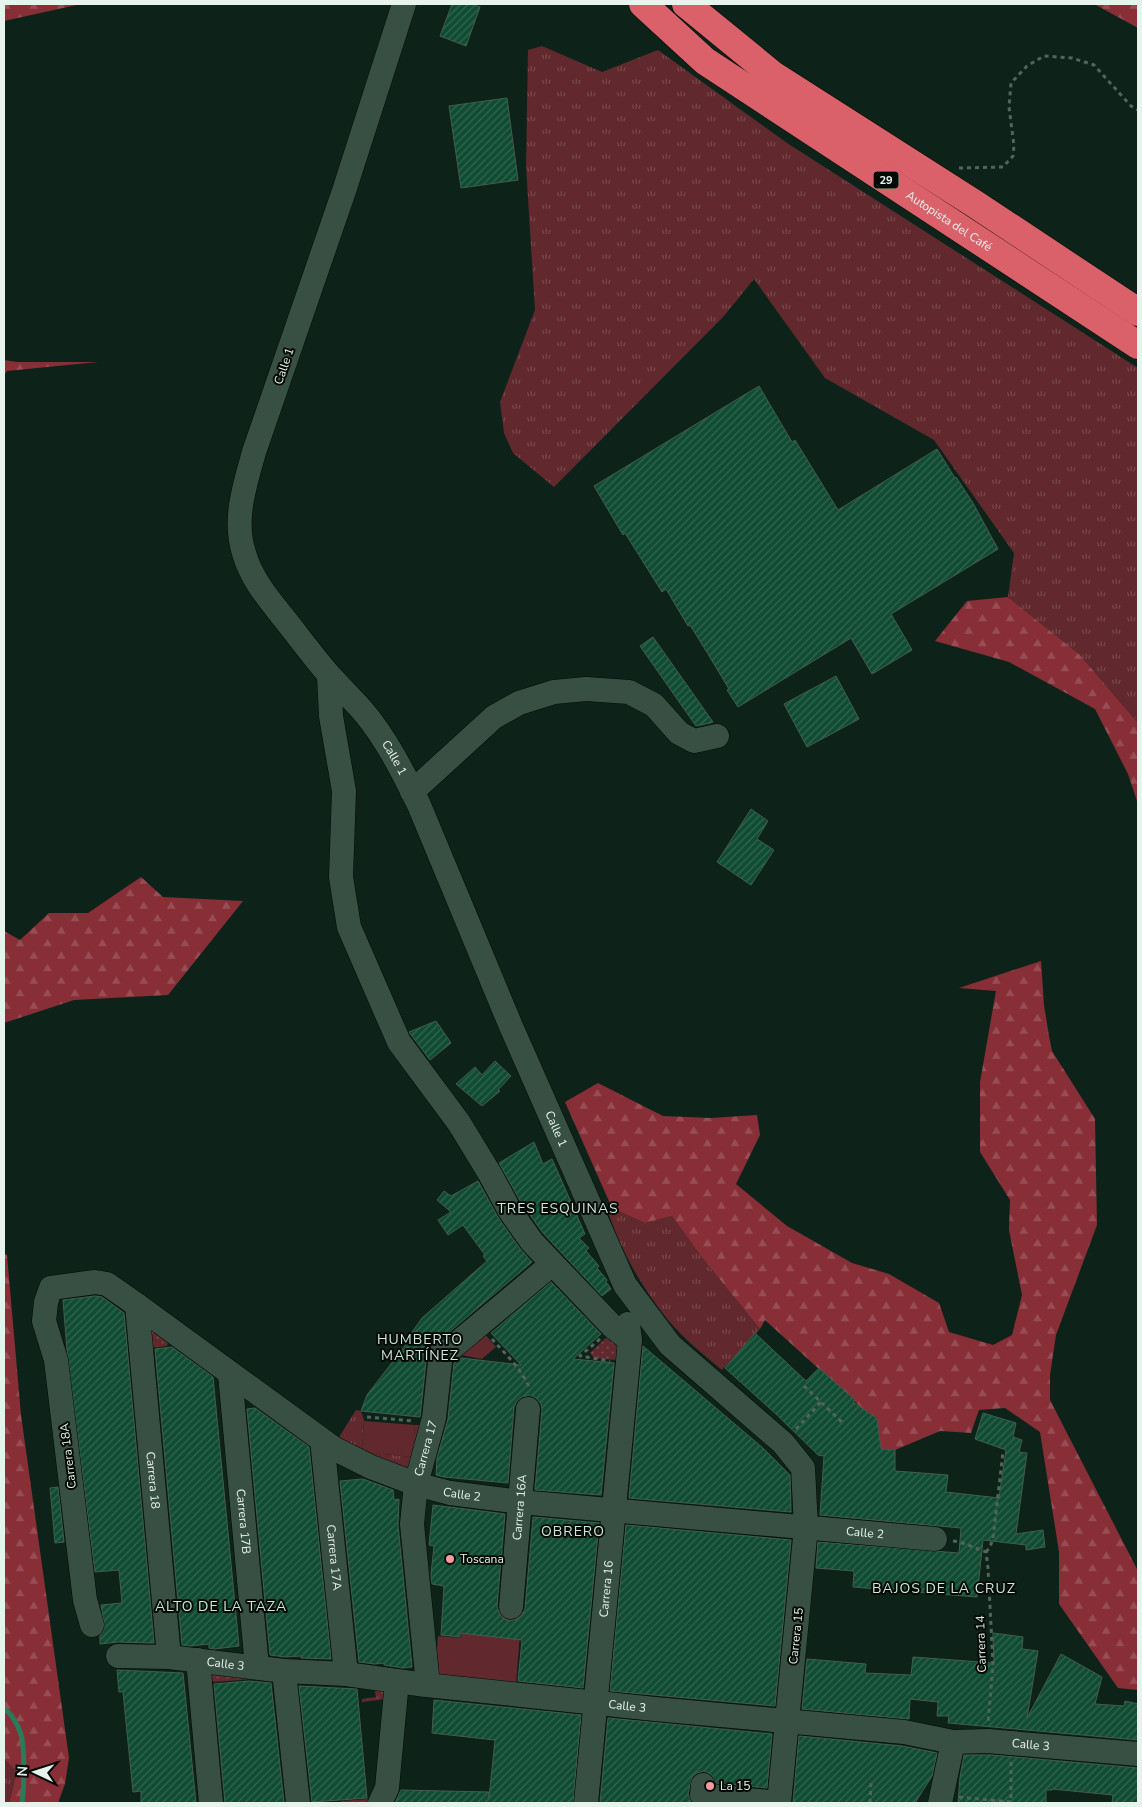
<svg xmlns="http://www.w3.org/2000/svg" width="1142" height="1807" font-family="'Nunito Sans',sans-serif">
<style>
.grass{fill:url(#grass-tufts)}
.forest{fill:url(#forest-firs)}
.park{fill:#61292d}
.garden{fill:url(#garden-dots)}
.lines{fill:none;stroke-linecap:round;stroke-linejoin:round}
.stream{stroke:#297c58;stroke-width:5}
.building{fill:url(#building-hatch);stroke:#445c4f}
.minor-casing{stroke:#000c04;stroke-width:25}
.highway-casing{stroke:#000c04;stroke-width:29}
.path{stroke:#52655c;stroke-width:3;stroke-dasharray:4 4;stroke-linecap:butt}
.minor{stroke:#385043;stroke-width:24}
.highway{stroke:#da6169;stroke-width:28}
.poi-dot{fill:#f59b9d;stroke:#030a06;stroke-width:2}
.labels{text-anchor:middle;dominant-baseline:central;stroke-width:4;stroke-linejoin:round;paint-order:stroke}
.shield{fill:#030a06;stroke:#a3aea8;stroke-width:1}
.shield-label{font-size:11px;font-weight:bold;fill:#e7f4ed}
.street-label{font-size:12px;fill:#e7f4ed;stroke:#030a06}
.poi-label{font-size:12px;fill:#e7f4ed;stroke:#030a06;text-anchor:start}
.neighbourhood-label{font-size:14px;letter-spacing:1px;fill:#cee9da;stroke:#030a06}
</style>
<defs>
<pattern id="grass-tufts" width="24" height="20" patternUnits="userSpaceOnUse" patternTransform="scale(1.25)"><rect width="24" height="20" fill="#61292d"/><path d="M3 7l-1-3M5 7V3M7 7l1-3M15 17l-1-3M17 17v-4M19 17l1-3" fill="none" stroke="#78494c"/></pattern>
<pattern id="forest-firs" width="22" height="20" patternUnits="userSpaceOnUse" patternTransform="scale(1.25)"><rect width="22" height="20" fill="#872e37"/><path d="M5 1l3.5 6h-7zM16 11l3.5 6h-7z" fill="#984d54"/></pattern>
<pattern id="garden-dots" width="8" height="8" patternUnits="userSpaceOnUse" patternTransform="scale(1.25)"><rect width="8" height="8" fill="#61292d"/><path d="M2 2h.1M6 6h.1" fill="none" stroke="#78494c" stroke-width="1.8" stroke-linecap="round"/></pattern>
<pattern id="building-hatch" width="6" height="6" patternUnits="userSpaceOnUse" patternTransform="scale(1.25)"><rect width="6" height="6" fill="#104b33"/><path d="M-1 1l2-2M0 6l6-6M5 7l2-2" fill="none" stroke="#336651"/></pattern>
</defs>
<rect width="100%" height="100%" fill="#0d2319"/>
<!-- grass -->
<g class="grass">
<polygon points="542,46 602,72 658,50 787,143 1138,368 1138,723 1079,654 1008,597 1014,553 934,440 825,378 754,279 724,316 554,487 513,453 504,433 500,402 535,310 526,166 528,50"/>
<path d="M 612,1208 L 645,1223 L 672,1216 L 700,1255 L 760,1329 L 722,1370 C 704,1355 684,1339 668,1320 C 642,1288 621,1251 608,1212 Z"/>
<polygon points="356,1410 361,1411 364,1420 362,1452 412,1457 415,1425 421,1425 416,1461 413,1469 405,1472 361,1457 336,1442"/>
<polygon points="4,1759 17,1772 9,1803 4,1803"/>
</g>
<!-- forest -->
<g class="forest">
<polygon points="4,4 81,4 4,21"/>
<polygon points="1094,4 1138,4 1138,28"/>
<polygon points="4,360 17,362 98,362 7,371 4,375"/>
<polygon points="1008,597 1079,654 1138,723 1138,804 1128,774 1095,709 1009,662 935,641 967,601"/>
<polygon points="141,877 163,897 243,901 168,995 74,1000 4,1023 4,931 20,940 49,913 88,913"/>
<polygon points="1041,961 1044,1005 1049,1036 1052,1051 1095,1119 1097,1225 1056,1335 1050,1375 1050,1400 1138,1571 1138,1690 1118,1688 1059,1604 1059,1552 1040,1432 1005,1408 979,1410 971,1433 940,1431 895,1450 881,1449 877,1418 863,1409 765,1320 760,1329 700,1255 672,1216 645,1223 612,1208 565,1102 598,1083 663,1116 711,1118 757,1115 760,1135 736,1184 787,1226 852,1263 889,1274 939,1303 949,1332 993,1345 1012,1335 1022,1295 1009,1230 1010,1200 980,1152 980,1082 996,991 959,988"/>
<polygon points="4,1254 7,1255 21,1415 69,1758 65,1784 58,1803 9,1803 17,1772 4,1759"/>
</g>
<!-- park -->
<g class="park">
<polygon points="483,1332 496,1347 482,1359 461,1355"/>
<polygon points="364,1421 415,1425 412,1457 362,1452"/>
<polygon points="464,1607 555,1615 520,1633 516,1684 435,1678 438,1636 461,1638"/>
</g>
<!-- garden -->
<g class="garden">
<polygon points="154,1329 169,1340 167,1346 150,1348 149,1333"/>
<polygon points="610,1334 622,1342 617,1360 594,1358 590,1353"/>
<polygon points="209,1673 267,1678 214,1682 210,1679"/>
<polygon points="378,1686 388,1695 387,1699 362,1702 362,1699 376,1697 374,1687"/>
<polygon points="370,1799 369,1803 342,1803 341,1801"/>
</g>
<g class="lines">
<!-- stream -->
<path class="stream" d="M 4,1709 C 11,1712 19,1727 21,1735 C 25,1747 24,1790 22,1803"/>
</g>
<!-- building -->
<g class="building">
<polygon points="452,4 471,4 480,7 466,46 440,36"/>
<polygon points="507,98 518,180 461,188 449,106"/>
<polygon points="759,386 792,442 795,440 838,510 937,449 955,478 956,477 973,503 998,549 891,614 912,650 872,674 851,638 738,707 727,690 729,689 708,654 690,625 688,626 666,589 662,592 625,533 623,535 594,486"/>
<polygon points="653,637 713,722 710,723 696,726 640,646"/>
<polygon points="836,676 859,719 807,747 784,704"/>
<polygon points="751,809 768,821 757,839 774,850 751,885 717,862"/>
<polygon points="436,1021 451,1043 430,1060 409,1032"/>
<polygon points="495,1061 511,1076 498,1090 500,1091 482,1106 456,1084 475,1067 482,1075"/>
<polygon points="534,1142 543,1164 552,1159 585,1234 579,1238 589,1248 586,1251 599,1266 597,1268 607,1280 606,1282 611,1289 602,1296 543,1233 522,1204 499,1163"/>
<polygon points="478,1181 499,1219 521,1250 532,1262 441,1339 430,1345 427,1352 420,1417 361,1411 367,1395 408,1342 410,1335 422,1318 487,1261 483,1256 485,1255 463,1225 448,1235 438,1220 451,1212 437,1200 444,1191 451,1196"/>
<polygon points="551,1282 601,1334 573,1359 614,1363 601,1495 535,1490 542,1410 541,1404 536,1398 530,1395 522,1397 517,1401 514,1407 508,1483 444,1477 436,1475 437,1458 448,1419 454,1363 461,1358 521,1365 491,1333"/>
<polygon points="95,1296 102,1297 124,1313 154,1643 118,1642 100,1644 100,1636 105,1628 101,1605 122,1603 119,1570 95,1572 67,1350 63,1300"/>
<polygon points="755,1333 806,1381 819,1368 855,1400 853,1402 875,1417 877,1419 881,1449 895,1450 895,1471 948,1475 946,1492 999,1498 1006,1450 975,1439 983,1413 1016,1423 1013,1437 1022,1440 1019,1452 1027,1453 1016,1534 1043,1530 1045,1547 1026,1550 1026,1545 983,1540 977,1597 853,1587 854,1571 816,1568 818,1542 959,1553 961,1528 820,1515 824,1456 818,1455 777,1415 725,1368"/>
<polygon points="643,1346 763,1448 790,1475 791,1512 629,1498"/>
<polygon points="172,1347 213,1377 239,1646 214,1649 209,1648 209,1644 190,1646 182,1645 155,1349"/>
<polygon points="255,1408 309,1447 331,1659 301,1658 301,1656 285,1657 270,1655 247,1409"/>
<polygon points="363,1479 393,1490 394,1500 399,1499 398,1525 412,1667 403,1668 384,1665 384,1663 375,1664 359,1662 340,1481"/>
<polygon points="58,1487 64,1542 55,1543 50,1488"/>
<polygon points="433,1505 505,1514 497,1606 499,1613 503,1618 509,1621 517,1619 522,1615 525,1609 533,1517 599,1523 583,1688 518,1681 522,1640 460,1633 460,1637 441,1635 444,1586 432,1584 431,1574 434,1546 429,1545"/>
<polygon points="626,1525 791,1540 775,1706 610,1691"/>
<polygon points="993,1633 1023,1637 1022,1649 1038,1651 1027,1718 1061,1654 1102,1677 1095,1704 1124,1706 1125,1701 1138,1704 1138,1740 948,1723 949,1716 937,1716 938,1702 910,1699 909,1719 802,1709 807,1659 866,1664 865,1673 911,1675 913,1657 994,1663"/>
<polygon points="117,1670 183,1673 196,1803 141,1803 141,1791 133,1792 123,1692 119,1692"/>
<polygon points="249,1681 271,1683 284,1803 225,1803 214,1684"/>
<polygon points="299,1686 357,1689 367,1798 312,1802"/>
<polygon points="434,1700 581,1715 573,1803 395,1803 401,1790 489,1792 489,1798 495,1740 432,1733"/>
<polygon points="608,1718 772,1734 767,1788 716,1783 711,1774 704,1771 697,1773 692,1777 688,1794 692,1803 600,1803"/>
<polygon points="799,1736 902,1746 937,1753 932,1776 915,1803 793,1803"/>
<polygon points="964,1755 992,1755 1138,1768 1138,1803 1112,1803 1113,1795 1052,1789 1052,1790 1046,1790 1046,1803 958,1803 960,1777"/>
</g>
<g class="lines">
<!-- minor casing -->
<g class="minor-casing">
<g id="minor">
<path id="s1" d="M 404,4 L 344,191 L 254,452 C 245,485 233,519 244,553 C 251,578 267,597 283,617 C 299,637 314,658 331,677 C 341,688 352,699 362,710 C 386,738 403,772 419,805 L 510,1024 L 625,1285 L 670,1345 L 783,1443 L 803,1468 L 806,1527 L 779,1803"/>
<polyline points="329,676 331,716 344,791 341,877 349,927 399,1042 459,1123 490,1174 510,1211 532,1242 613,1327 630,1340"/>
<polyline points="412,792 494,717 519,703 554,692 586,689 629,692 654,705 679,733 694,741 717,736"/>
<path id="s2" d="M 137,1305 L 169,1657"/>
<path id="s3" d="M 230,1374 L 257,1667"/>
<path id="s4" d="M 322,1440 L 346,1674"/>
<path id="s5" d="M 511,1607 L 528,1409"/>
<path id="s6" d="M 92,1625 L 85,1600 L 56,1360 L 44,1321 L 46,1302 L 51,1288 L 95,1282 L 107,1284 L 137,1305 L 333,1448 L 371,1467 L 416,1484 L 450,1493 L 520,1502 L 935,1539"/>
<path id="s7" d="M 118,1656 L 169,1657 L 284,1671 L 346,1674 L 426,1685 L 655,1709 L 904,1732 L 953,1742 L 988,1741 L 1138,1754"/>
<polyline points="198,1660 211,1803"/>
<polyline points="284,1671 298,1803"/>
<path id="s8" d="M 426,1685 L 427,1675 L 412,1524 L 416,1484 L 434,1418 L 441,1353 L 448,1351 L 552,1264"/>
<polyline points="703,1785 702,1795 779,1803"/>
<polyline points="380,1803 387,1788 397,1681"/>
<path id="s9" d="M 586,1803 L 630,1340 L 628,1324"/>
<polyline points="940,1803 953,1742"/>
</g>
</g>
<!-- highway casing -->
<g class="highway-casing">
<g id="highway">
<path id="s10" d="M 643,4 L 705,61 L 1138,345"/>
<polyline points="686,4 773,75 975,204 1138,312"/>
</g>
</g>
<!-- path -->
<g class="path">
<polyline points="959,168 1003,167 1013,156 1014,146 1009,107 1011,83 1027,66 1044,56 1072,58 1094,65 1131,106 1138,110"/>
<path d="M 492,1339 C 506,1355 523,1370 530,1390"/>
<polyline points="600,1339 580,1356 610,1361"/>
<polyline points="804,1386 844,1424"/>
<polyline points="367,1417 414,1421"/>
<polyline points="796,1429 821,1402"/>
<polyline points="953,1541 960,1542 986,1552 988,1568 993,1664 988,1724"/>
<polyline points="986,1552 990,1547 993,1538 1003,1452"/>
<polyline points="1011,1762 1011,1803"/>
<polyline points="959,1797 1011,1802"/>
<polyline points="870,1803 871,1783"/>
</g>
<!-- minor -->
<use href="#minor" class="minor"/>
<!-- highway -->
<use href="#highway" class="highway"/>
</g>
<!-- markers -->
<g class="poi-dot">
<circle cx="450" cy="1559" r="5"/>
<circle cx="710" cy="1786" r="5"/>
</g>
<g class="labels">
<!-- shield labels -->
<rect class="shield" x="873.5" y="171.5" width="25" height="17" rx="4"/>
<g class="shield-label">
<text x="886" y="180">29</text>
</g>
<!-- street labels -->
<g class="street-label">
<text stroke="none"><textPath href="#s10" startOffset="376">Autopista del Café</textPath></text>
<text transform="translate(284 366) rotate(-71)">Calle 1</text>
<text stroke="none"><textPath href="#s1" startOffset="831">Calle 1</textPath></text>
<text stroke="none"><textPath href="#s1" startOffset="1236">Calle 1</textPath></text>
<text stroke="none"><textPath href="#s8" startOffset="239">Carrera 17</textPath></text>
<text transform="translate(68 1456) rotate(-97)">Carrera 18A</text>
<text stroke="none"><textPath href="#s2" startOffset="176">Carrera 18</textPath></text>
<text stroke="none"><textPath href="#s6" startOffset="816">Calle 2</textPath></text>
<text stroke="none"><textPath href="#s5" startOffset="100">Carrera 16A</textPath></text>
<text stroke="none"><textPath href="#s3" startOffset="148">Carrera 17B</textPath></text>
<text stroke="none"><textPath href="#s6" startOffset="1221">Calle 2</textPath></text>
<text stroke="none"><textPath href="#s4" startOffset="118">Carrera 17A</textPath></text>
<text stroke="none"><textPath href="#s9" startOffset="215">Carrera 16</textPath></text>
<text transform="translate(796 1636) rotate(-84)">Carrera 15</text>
<text transform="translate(981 1644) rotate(-92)">Carrera 14</text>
<text stroke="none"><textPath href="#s7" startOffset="108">Calle 3</textPath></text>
<text stroke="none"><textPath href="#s7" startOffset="512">Calle 3</textPath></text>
<text stroke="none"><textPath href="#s7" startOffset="918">Calle 3</textPath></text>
</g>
<!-- poi labels -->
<g class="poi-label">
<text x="460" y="1559">Toscana</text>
<text x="720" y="1786">La 15</text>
</g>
<!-- neighbourhood labels -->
<g class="neighbourhood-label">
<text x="558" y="1208">TRES ESQUINAS</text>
<text x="420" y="1339">HUMBERTO<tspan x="420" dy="16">MARTÍNEZ</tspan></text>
<text x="573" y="1531">OBRERO</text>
<text x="944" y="1588">BAJOS DE LA CRUZ</text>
<text x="221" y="1606">ALTO DE LA TAZA</text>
</g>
</g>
<!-- border -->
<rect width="1142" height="1807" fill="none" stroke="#e7f4ed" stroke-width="10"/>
<!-- north arrow -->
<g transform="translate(35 1772) rotate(274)" stroke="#030a06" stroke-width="4" paint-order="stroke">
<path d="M0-4L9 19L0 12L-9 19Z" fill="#e7f4ed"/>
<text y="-8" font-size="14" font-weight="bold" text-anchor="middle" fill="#e7f4ed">N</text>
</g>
</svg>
